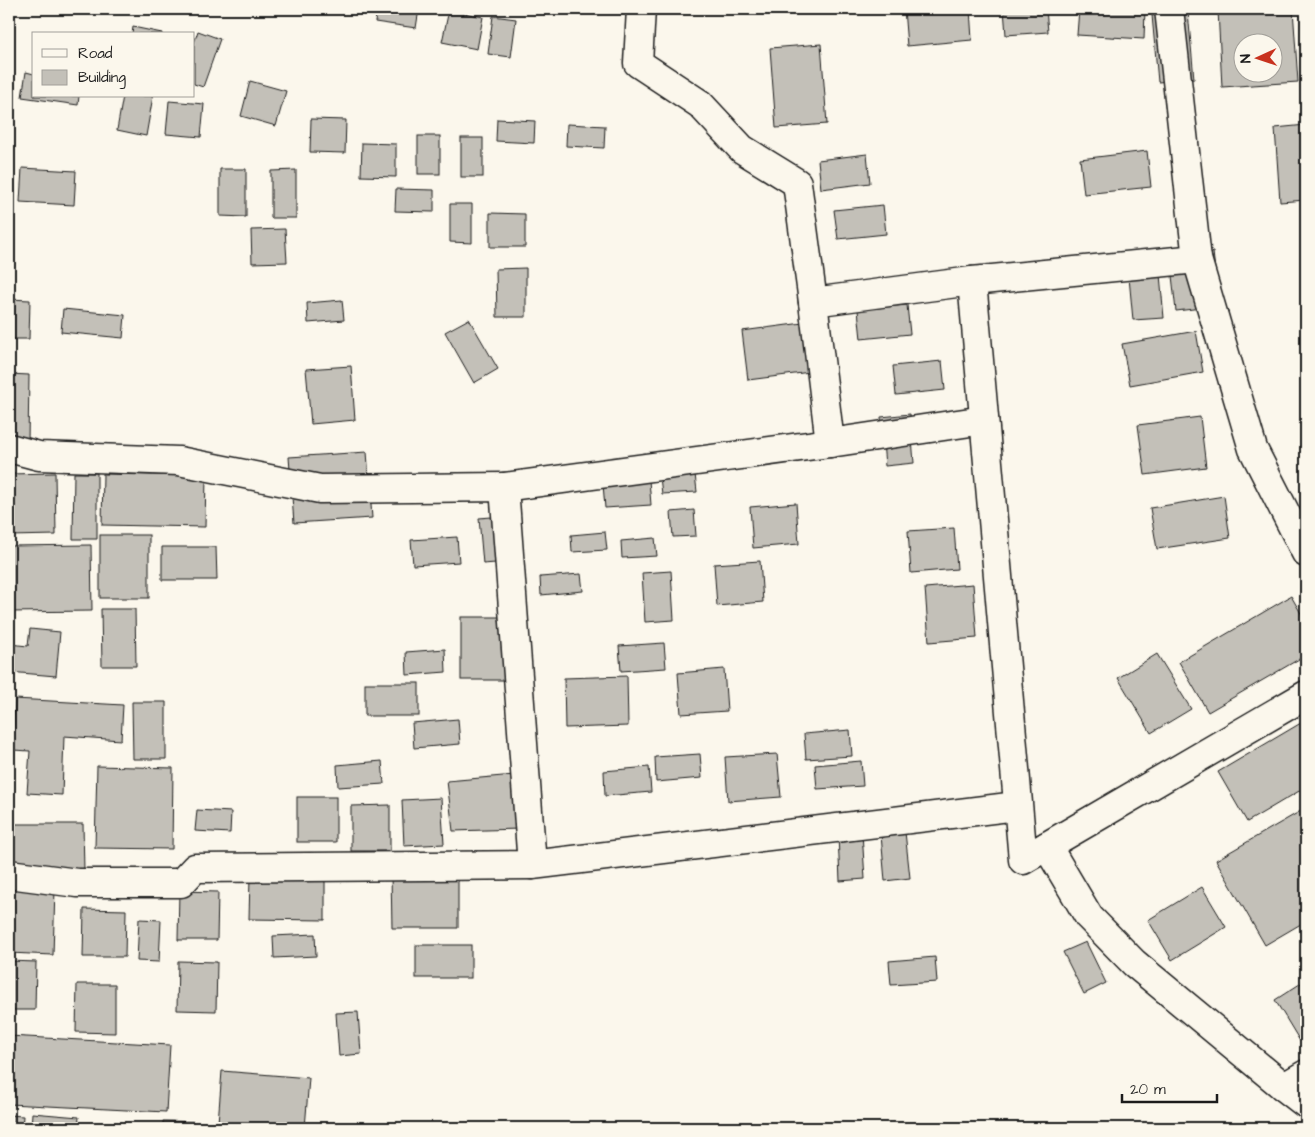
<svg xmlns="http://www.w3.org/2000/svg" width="1315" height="1137" font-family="'Architects Daughter',sans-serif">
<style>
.building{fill:#c3c0b8;stroke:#1c1c1c;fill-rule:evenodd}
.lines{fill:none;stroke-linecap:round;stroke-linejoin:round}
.minor-casing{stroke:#1c1c1c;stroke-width:31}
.minor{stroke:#fbf7ec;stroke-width:28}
</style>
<rect width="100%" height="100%" fill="#fbf7ec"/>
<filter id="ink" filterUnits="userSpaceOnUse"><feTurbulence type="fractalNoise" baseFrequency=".02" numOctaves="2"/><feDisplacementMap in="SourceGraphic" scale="10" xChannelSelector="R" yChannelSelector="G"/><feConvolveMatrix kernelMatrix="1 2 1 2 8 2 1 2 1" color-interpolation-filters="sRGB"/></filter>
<g filter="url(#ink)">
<!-- building -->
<g class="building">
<polygon points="377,9 419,9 416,28 375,22"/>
<polygon points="904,9 970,9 972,40 907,46"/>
<polygon points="1004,9 1046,9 1048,32 1006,35"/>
<polygon points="1079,9 1145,9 1144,39 1077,35"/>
<path d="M 1231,9 L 1293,9 L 1298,82 L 1222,87 L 1218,10 ZM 1242,42 L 1272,42 L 1272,72 L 1242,72 Z"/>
<polygon points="449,10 483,17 477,49 442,42"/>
<polygon points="1188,12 1194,79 1158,82 1152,15"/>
<polygon points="493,16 516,19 511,57 488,54"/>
<polygon points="133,27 162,33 162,34 132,34"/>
<polygon points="198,31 220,39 203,87 194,84 194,43"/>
<polygon points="821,44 827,124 776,128 770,48"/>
<polygon points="26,72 34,74 34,96 79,96 78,105 22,97"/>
<polygon points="250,81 286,91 276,126 241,116"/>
<polygon points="123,96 153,96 146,136 117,130"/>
<polygon points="169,101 204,104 201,137 166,134"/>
<polygon points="311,119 346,120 345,153 310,152"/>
<polygon points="497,119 535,121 534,143 496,141"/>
<polygon points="567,124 605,126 604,148 566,146"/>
<polygon points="1306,125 1306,200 1280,202 1275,128"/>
<rect x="418" y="136" width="22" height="38"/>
<rect x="461" y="138" width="22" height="39"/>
<polygon points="362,143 396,144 396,177 361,176"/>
<polygon points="1147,151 1151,187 1084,194 1080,159"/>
<polygon points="867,154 870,183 821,189 818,160"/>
<polygon points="22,168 76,171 74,205 20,202"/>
<polygon points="220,169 246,169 246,217 220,216"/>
<polygon points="296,170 296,218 271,218 271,171"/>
<polygon points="396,189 434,190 434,212 395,211"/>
<polygon points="450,204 472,204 472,243 450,242"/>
<polygon points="883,205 886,234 838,239 834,210"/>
<polygon points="490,213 525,214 525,247 490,247"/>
<polygon points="285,229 287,262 252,263 251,230"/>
<polygon points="1213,252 1219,306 1176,311 1170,258"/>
<polygon points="1159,264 1164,318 1133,320 1128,267"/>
<polygon points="526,268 526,317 497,317 496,269"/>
<polygon points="9,299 30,300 29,339 9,339"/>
<polygon points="342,300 344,320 308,323 307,303"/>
<polygon points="907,305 910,334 861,339 858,310"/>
<polygon points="63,309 125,315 123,338 61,332"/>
<polygon points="469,319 498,369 474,383 445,332"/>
<polygon points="803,323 810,372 748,380 742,331"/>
<polygon points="1196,331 1203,372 1130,385 1122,344"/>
<polygon points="942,361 945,390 896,395 893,366"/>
<polygon points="351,366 355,420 311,424 306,369"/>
<polygon points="9,374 29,375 28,442 9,442"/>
<polygon points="910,414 914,463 885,466 881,417"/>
<polygon points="1200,417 1206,467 1145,475 1138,425"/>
<polygon points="367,452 372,518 294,523 289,457"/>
<polygon points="55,473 56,535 9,536 9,474"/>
<polygon points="74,473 97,473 97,539 73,539"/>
<polygon points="103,474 206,476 205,527 102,525"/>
<polygon points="695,474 697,492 662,494 660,477"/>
<polygon points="649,480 651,505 605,508 603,484"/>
<polygon points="1224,496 1230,538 1157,549 1150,508"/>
<polygon points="796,503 799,544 753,548 750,507"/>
<polygon points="694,510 696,536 673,537 671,512"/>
<polygon points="504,516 508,562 483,564 479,518"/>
<polygon points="954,528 957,569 911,573 908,531"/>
<polygon points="605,532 607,550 572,552 571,535"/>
<rect x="100" y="535" width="49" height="63"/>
<polygon points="457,537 459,562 413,565 411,540"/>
<polygon points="655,538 657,556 622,558 621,541"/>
<polygon points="91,545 92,611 9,612 9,546"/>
<polygon points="162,547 216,547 217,580 162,580"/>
<polygon points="760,561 763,602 717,606 714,564"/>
<polygon points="671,571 674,620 645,622 642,573"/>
<polygon points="581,574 583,591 541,595 540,577"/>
<polygon points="973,584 977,638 929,642 925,588"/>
<polygon points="1291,596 1306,622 1306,655 1208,712 1179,662"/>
<polygon points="101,609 135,609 136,666 102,666"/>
<rect x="461" y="617" width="50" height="63"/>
<polygon points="30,629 60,632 56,676 9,672 9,676 9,644 28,646"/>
<polygon points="664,643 666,668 621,671 619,646"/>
<polygon points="445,649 446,672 407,675 406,652"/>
<polygon points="1157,654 1191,709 1151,733 1118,678"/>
<polygon points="724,669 727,711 681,714 678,673"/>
<polygon points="627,676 628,726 565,728 564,678"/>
<rect x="365" y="683" width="54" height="33"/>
<polygon points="15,699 123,705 121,740 64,736 62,795 27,793 30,751 13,750"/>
<polygon points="132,702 166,702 166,759 133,759"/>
<polygon points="458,719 460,744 414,748 412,723"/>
<polygon points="1306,720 1306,787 1247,822 1218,772"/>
<polygon points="850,730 852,756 806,759 804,734"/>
<polygon points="700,754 702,778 656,782 655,757"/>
<polygon points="777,754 781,797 728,801 725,757"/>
<polygon points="382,761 384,784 338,787 337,765"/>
<polygon points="861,761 863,786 817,789 815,765"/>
<polygon points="97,766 173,768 172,849 95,848"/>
<polygon points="649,767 651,792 605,796 604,771"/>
<polygon points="514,775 519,829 453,831 447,781"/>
<rect x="297" y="797" width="39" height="45"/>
<polygon points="441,798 444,844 404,846 402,800"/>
<polygon points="390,805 390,851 351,851 351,806"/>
<polygon points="1306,808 1306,921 1265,945 1216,860"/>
<polygon points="197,810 231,812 230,833 195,831"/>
<polygon points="9,824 83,824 84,871 9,871"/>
<polygon points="905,832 910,878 885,881 881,835"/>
<polygon points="862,833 865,879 840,881 838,835"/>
<polygon points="391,874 458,874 458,928 392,928"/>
<polygon points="250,877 325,877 325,920 249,919"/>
<polygon points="9,887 55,889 53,955 9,953"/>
<polygon points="1202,887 1226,927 1172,960 1148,920"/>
<polygon points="179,891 218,892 217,940 178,940"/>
<polygon points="84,909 126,910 125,957 83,957"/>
<polygon points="139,919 161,920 159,962 137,961"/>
<polygon points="315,934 316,956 274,958 273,936"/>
<polygon points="1086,942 1106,983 1084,994 1063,952"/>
<rect x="416" y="945" width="55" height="33"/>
<polygon points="935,957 937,982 891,985 889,961"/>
<polygon points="9,961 36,962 35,1010 9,1010"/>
<polygon points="178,961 217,962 216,1011 177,1010"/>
<polygon points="1306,980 1306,1051 1275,1000"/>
<polygon points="77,984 115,984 115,1033 76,1032"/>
<polygon points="358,1012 361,1054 339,1056 336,1013"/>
<polygon points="9,1036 170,1045 166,1112 9,1104"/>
<polygon points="222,1071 309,1078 305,1128 218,1123"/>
<polygon points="32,1113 79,1117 78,1128 31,1128"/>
<polygon points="9,1115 23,1116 22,1128 9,1128"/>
<polygon points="163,1121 206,1122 206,1128 163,1128"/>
</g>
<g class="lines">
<!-- minor casing -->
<g class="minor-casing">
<g id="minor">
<polyline points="641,9 638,63 700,104 742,149 797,183 813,302"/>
<polyline points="1169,9 1197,259 1253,449 1306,553"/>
<polyline points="972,281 1023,860 1306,695"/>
<polyline points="984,420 830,443 813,302 972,281 1197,259"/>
<polyline points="9,448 39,456 179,461 320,489 504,487 532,865"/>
<polyline points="504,487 830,443"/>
<polyline points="1047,846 1089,917 1134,963 1284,1087 1306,1074"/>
<polyline points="9,874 77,883 181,883 195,868 532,865 1017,806"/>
<polyline points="1284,1087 1306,1104"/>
</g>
</g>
<!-- minor -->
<use href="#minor" class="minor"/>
</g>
</g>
<!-- margin -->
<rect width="1315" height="1137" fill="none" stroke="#fbf7ec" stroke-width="30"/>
<rect x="15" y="15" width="1285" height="1107" fill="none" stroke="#1c1c1c" stroke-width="2" filter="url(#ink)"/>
<!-- legend -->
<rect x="32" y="32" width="162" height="65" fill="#fbf7ec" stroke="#a29f99"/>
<rect x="42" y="49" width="25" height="8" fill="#fbf7ec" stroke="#a29f99"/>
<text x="78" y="58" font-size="15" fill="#1c1c1c">Road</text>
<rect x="42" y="70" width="25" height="15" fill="#c3c0b8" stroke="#a29f99"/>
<text x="78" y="82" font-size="15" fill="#1c1c1c">Building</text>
<!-- north arrow -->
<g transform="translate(1258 58) rotate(267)"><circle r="24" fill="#fbf7ec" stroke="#a29f99"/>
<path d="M0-4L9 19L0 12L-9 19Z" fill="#c8321e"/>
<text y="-8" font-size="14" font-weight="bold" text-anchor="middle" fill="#1c1c1c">N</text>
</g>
<!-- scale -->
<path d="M1122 1094v8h95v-8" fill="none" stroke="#1c1c1c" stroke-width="2.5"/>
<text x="1130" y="1094" font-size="15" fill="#1c1c1c" stroke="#fbf7ec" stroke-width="4" paint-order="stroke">20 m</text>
</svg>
